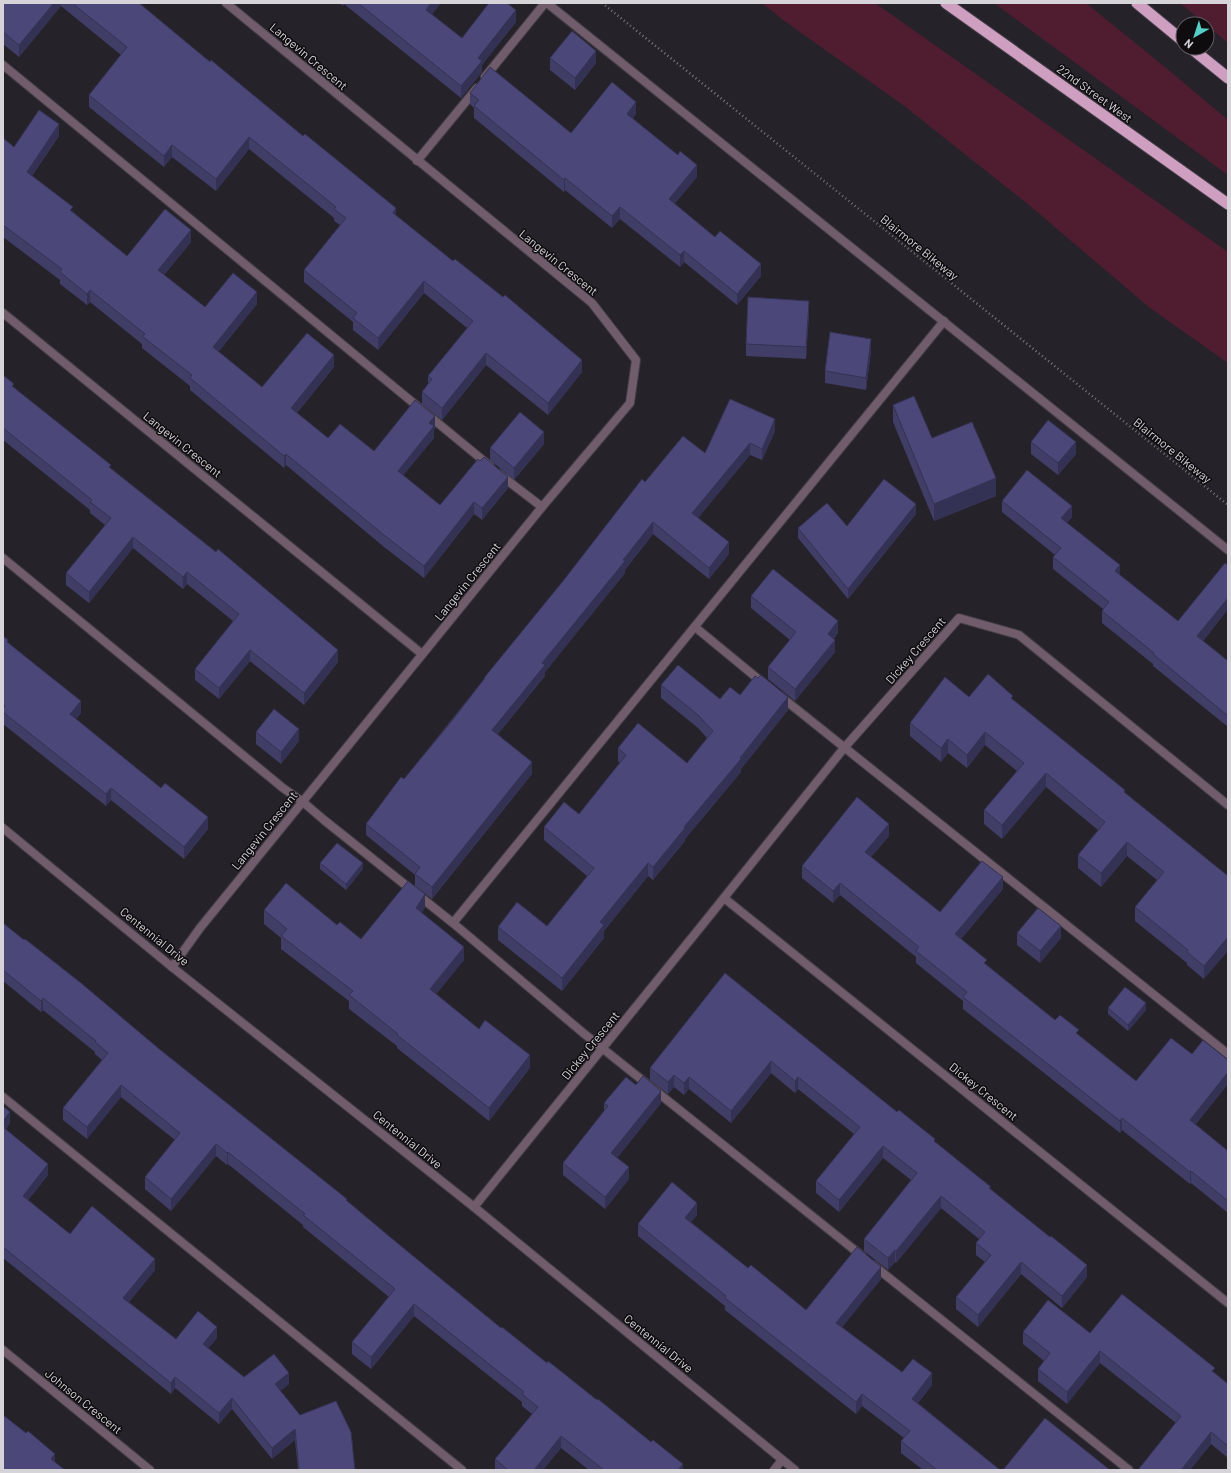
<svg xmlns="http://www.w3.org/2000/svg" width="1231" height="1473" font-family="Barlow,sans-serif">
<style>
.green{fill:#501d30}
.lines{fill:none;stroke-linecap:round;stroke-linejoin:round}
.service-casing{stroke:#423e45;stroke-width:10}
.minor-casing{stroke:#423e45;stroke-width:10}
.trunk-casing{stroke:#423e45;stroke-width:13}
.path{stroke:#78757b;stroke-width:2.5;stroke-dasharray:1 3;stroke-linecap:butt}
.service{stroke:#715c6c;stroke-width:8}
.minor{stroke:#715c6c;stroke-width:8}
.trunk{stroke:#cf9fc2;stroke-width:11}
.wall{fill:#403d67}
.shaded-wall{fill:#343254}
.building{fill:#4b4778;stroke:#343254}
.labels{text-anchor:middle;dominant-baseline:central;stroke-width:3;stroke-linejoin:round;paint-order:stroke}
.street-label{font-size:12px;fill:#d7d4d9;stroke:#0e0c0f}
</style>
<rect width="100%" height="100%" fill="#262229"/>
<!-- green -->
<g class="green">
<polygon points="762,3 875,3 1228,252 1228,363 1150,308 1029,205 903,105 783,20"/>
<polygon points="994,3 1086,3 1171,72 1228,120 1228,175"/>
<polygon points="1180,3 1228,3 1228,43"/>
</g>
<g class="lines">
<!-- service casing -->
<g class="service-casing">
<g id="service">
<polyline points="547,3 1228,550"/>
<polyline points="3,65 490,466"/>
<polyline points="485,77 545,3"/>
<polyline points="417,161 477,88"/>
<polyline points="499,474 542,507"/>
<polyline points="3,558 283,788 303,802 324,820 453,923 582,1032 862,1256"/>
<polyline points="695,627 763,683"/>
<polyline points="780,696 1228,1054"/>
<polyline points="453,923 944,321"/>
<polyline points="3,1097 462,1470"/>
<polyline points="873,1265 1129,1470"/>
</g>
</g>
<!-- minor casing -->
<g class="minor-casing">
<g id="minor">
<polyline points="3,313 422,654"/>
<polyline points="3,828 172,967 474,1207 795,1470"/>
<polyline points="724,898 1228,1303"/>
<polyline points="172,967 200,928 542,507 630,403 636,360 592,303 226,3"/>
<polyline points="474,1207 707,919 844,748 959,618 1019,635 1228,805"/>
<polyline points="3,1350 150,1470"/>
<polyline points="774,1470 782,1460"/>
</g>
</g>
<!-- trunk casing -->
<g class="trunk-casing">
<g id="trunk">
<polyline points="946,3 1228,204"/>
<polyline points="1137,3 1183,41"/>
<polyline points="1191,48 1228,78"/>
</g>
</g>
<!-- path -->
<polyline class="path" points="602,3 1228,505"/>
<!-- service -->
<use href="#service" class="service"/>
<!-- minor -->
<use href="#minor" class="minor"/>
<!-- trunk -->
<use href="#trunk" class="trunk"/>
</g>
<!-- wall -->
<g class="wall">
<polygon points="5,3 139,3 396,215 582,372 548,415 486,365 442,420 422,404 422,392 428,384 428,376 467,328 424,293 378,350 353,330 353,322 304,282 304,270 340,225 334,221 334,218 249,149 216,191 172,157 164,167 89,107 89,95 121,55 61,6 19,57 3,44 3,5"/>
<polygon points="339,3 441,3 432,14 462,38 516,22 482,65 482,72 461,98 344,4 343,6"/>
<polygon points="550,58 596,63 575,90 550,70"/>
<polygon points="470,93 571,133 636,114 633,118 697,177 674,204 761,276 737,305 684,262 680,267 620,219 612,228 565,190 564,192 474,118 474,108 470,104"/>
<polygon points="59,136 32,176 73,212 127,256 191,242 164,275 205,307 257,304 218,352 262,387 334,367 297,413 328,438 374,451 435,428 434,430 434,438 403,475 440,505 508,488 482,520 474,514 424,578 384,547 286,465 284,468 190,390 190,386 142,348 142,344 90,302 87,305 60,284 60,280 3,237 3,138 14,147"/>
<polygon points="809,312 806,359 746,356 746,344"/>
<polygon points="871,351 866,390 825,383 825,371"/>
<polygon points="3,375 14,388 111,469 338,662 304,705 250,661 219,699 195,680 195,669 233,621 187,584 183,589 133,548 89,603 66,585 66,573 105,525 90,513 90,510 3,440"/>
<polygon points="893,405 932,438 996,496 934,521 893,422"/>
<polygon points="775,431 762,460 750,455 698,518 729,554 709,579 653,534 625,570 625,573 545,672 545,676 498,734 532,774 432,899 415,886 415,875 366,835 366,824 404,779 484,679 484,678 645,482 705,453"/>
<polygon points="1031,442 1076,454 1058,475 1031,454"/>
<polygon points="544,444 514,480 490,460 490,448"/>
<polygon points="1002,501 1072,517 1067,523 1120,575 1178,621 1228,565 1228,609 1203,641 1228,661 1228,727 1153,666 1153,664 1102,623 1102,611 1103,609 1053,569 1053,557 1055,555 1002,512"/>
<polygon points="916,514 848,599 798,538 798,528 847,526"/>
<polygon points="751,596 838,633 834,639 835,652 795,701 768,679 768,667 790,640 751,608"/>
<polygon points="3,636 8,642 81,713 76,719 208,829 184,859 111,800 106,806 3,724"/>
<polygon points="661,685 720,699 740,695 788,710 741,769 741,772 685,839 685,841 653,880 648,876 604,931 604,938 562,991 498,940 498,927 547,926 587,876 544,840 544,827 579,814 620,763 618,761 618,748 687,763 707,738 698,728 661,698"/>
<polygon points="1013,700 1125,793 1228,876 1204,979 1187,965 1187,963 1135,921 1135,907 1157,880 1127,856 1101,887 1078,868 1078,855 1098,830 1046,787 1002,839 984,824 984,810 1017,771 985,745 967,768 948,753 941,762 910,736 910,723"/>
<polygon points="256,732 299,741 281,764 256,744"/>
<polygon points="889,836 871,857 940,912 1003,889 961,939 987,965 1055,1020 1079,1035 1136,1081 1192,1054 1228,1060 1228,1084 1195,1124 1228,1151 1228,1213 1191,1183 1190,1184 1122,1130 1120,1133 963,1009 963,1001 916,963 916,957 840,895 833,903 802,878 802,866"/>
<polygon points="320,863 363,869 346,890 320,869"/>
<polygon points="425,908 421,913 464,960 436,994 479,1029 530,1068 489,1121 397,1048 397,1046 349,1009 349,1001 281,949 281,938 264,924 264,910 337,925 361,939"/>
<polygon points="3,923 158,1048 501,1328 547,1363 683,1470 589,1470 561,1448 543,1470 495,1470 495,1459 532,1414 522,1406 522,1402 414,1316 371,1369 352,1354 352,1342 389,1297 303,1227 303,1225 228,1164 227,1165 216,1156 171,1211 145,1189 145,1177 175,1140 121,1097 87,1139 63,1120 63,1108 102,1060 95,1054 95,1052 43,1010 41,1012 3,981"/>
<polygon points="1017,933 1061,938 1040,963 1017,945"/>
<polygon points="725,973 897,1112 935,1142 991,1189 1087,1277 1062,1308 1021,1274 978,1327 956,1309 956,1297 985,1262 976,1255 976,1243 979,1239 941,1208 896,1263 895,1262 888,1270 864,1251 864,1239 911,1180 883,1158 839,1212 816,1193 816,1181 854,1134 798,1089 795,1093 771,1073 731,1123 689,1089 684,1095 674,1087 668,1094 650,1080 650,1068"/>
<polygon points="1108,1008 1146,1010 1128,1031 1108,1014"/>
<polygon points="604,1103 661,1103 617,1158 629,1179 605,1209 563,1175 563,1163 604,1111"/>
<polygon points="3,1106 10,1123 6,1129 48,1175 28,1200 70,1234 155,1270 129,1302 176,1339 217,1338 208,1348 244,1377 289,1384 280,1391 300,1415 355,1470 298,1470 295,1440 272,1459 232,1409 219,1424 175,1388 171,1394 3,1258"/>
<polygon points="697,1215 691,1222 748,1268 806,1310 881,1279 842,1327 902,1372 932,1385 918,1403 1000,1470 923,1470 901,1453 901,1441 904,1438 862,1406 856,1414 725,1310 725,1306 638,1236 638,1224"/>
<polygon points="1023,1332 1090,1333 1215,1373 1228,1384 1228,1458 1211,1444 1190,1470 1138,1470 1176,1423 1100,1363 1067,1404 1038,1381 1038,1369 1044,1361 1023,1344"/>
</g>
<!-- shaded-wall -->
<g class="shaded-wall">
<polygon points="54,3 61,3 61,6 19,57 19,45"/>
<polygon points="431,3 441,3 426,21 426,10"/>
<polygon points="516,10 516,22 482,65 482,72 461,98 461,86 478,58"/>
<polygon points="596,51 596,63 575,90 575,78"/>
<polygon points="636,102 636,114 627,125 627,114"/>
<polygon points="59,124 59,136 27,183 27,172"/>
<polygon points="249,137 249,149 216,191 216,179"/>
<polygon points="172,145 172,157 164,167 164,156"/>
<polygon points="697,165 697,177 669,211 669,199"/>
<polygon points="565,178 565,190 564,192 564,180"/>
<polygon points="620,207 620,219 612,228 612,216"/>
<polygon points="396,208 396,220 393,213"/>
<polygon points="191,230 191,242 158,282 158,270"/>
<polygon points="684,251 684,262 680,267 680,255"/>
<polygon points="761,264 761,276 737,305 737,294"/>
<polygon points="424,281 424,293 378,350 378,338"/>
<polygon points="90,290 90,302 87,305 87,294"/>
<polygon points="257,292 257,304 213,359 213,347"/>
<polygon points="809,301 809,312 806,359 806,347"/>
<polygon points="871,339 871,351 866,390 866,378"/>
<polygon points="486,353 486,365 442,420 442,408"/>
<polygon points="334,355 334,367 291,420 291,408"/>
<polygon points="582,360 582,372 548,415 548,403"/>
<polygon points="435,416 435,428 434,430 434,438 398,482 398,471 429,423"/>
<polygon points="775,419 775,431 762,460 762,449"/>
<polygon points="544,432 544,444 514,480 514,468"/>
<polygon points="1076,442 1076,454 1058,475 1058,463"/>
<polygon points="750,443 750,455 692,525 692,513"/>
<polygon points="286,454 286,465 284,468 284,456"/>
<polygon points="508,477 508,488 482,520 482,508"/>
<polygon points="996,478 996,496 934,521 934,504"/>
<polygon points="474,502 474,514 424,578 424,566"/>
<polygon points="916,504 916,514 848,599 848,589"/>
<polygon points="1072,506 1072,517 1061,530 1061,518"/>
<polygon points="653,522 653,534 625,570 625,573 545,672 545,676 492,741 492,730 542,663"/>
<polygon points="133,537 133,548 89,603 89,592"/>
<polygon points="729,542 729,554 709,579 709,568"/>
<polygon points="1120,565 1120,577 1115,571"/>
<polygon points="187,572 187,584 183,589 183,577"/>
<polygon points="1228,598 1228,609 1197,648 1197,636"/>
<polygon points="838,621 838,633 828,646 828,634"/>
<polygon points="835,640 835,652 795,701 795,689"/>
<polygon points="250,650 250,661 219,699 219,688"/>
<polygon points="338,650 338,662 304,705 304,693"/>
<polygon points="788,697 788,710 741,769 741,772 685,839 685,841 653,880 653,867 684,827"/>
<polygon points="81,701 81,713 70,726 70,714"/>
<polygon points="299,729 299,741 281,764 281,752"/>
<polygon points="985,732 985,745 967,768 967,755"/>
<polygon points="948,739 948,753 941,762 941,748"/>
<polygon points="532,762 532,774 432,899 432,887"/>
<polygon points="1046,773 1046,787 1002,839 1002,825"/>
<polygon points="111,788 111,800 106,806 106,794"/>
<polygon points="208,817 208,829 184,859 184,847"/>
<polygon points="889,824 889,836 865,864 865,852"/>
<polygon points="1127,842 1127,856 1101,887 1101,873"/>
<polygon points="363,863 363,869 346,890 346,884"/>
<polygon points="648,863 648,876 604,931 604,938 562,991 562,978 600,922"/>
<polygon points="1003,877 1003,889 955,946 955,934"/>
<polygon points="840,883 840,895 833,903 833,891"/>
<polygon points="425,894 425,908 416,922 416,908"/>
<polygon points="1061,926 1061,938 1040,963 1040,951"/>
<polygon points="1228,937 1228,951 1204,979 1204,966"/>
<polygon points="464,947 464,960 430,1002 430,989"/>
<polygon points="43,998 43,1010 41,1012 41,1001"/>
<polygon points="1146,1003 1146,1010 1128,1031 1128,1025"/>
<polygon points="530,1055 530,1068 489,1121 489,1108"/>
<polygon points="771,1061 771,1073 731,1123 731,1111"/>
<polygon points="1228,1072 1228,1084 1190,1132 1190,1120"/>
<polygon points="674,1075 674,1087 668,1094 668,1082"/>
<polygon points="689,1077 689,1089 684,1095 684,1083"/>
<polygon points="798,1077 798,1089 795,1093 795,1081"/>
<polygon points="121,1085 121,1097 87,1139 87,1127"/>
<polygon points="661,1091 661,1103 611,1165 611,1153"/>
<polygon points="10,1112 10,1123 3,1132 3,1121"/>
<polygon points="1122,1118 1122,1130 1120,1133 1120,1121"/>
<polygon points="216,1144 216,1156 171,1211 171,1199"/>
<polygon points="883,1146 883,1158 839,1212 839,1200"/>
<polygon points="228,1152 228,1164 227,1165 227,1153"/>
<polygon points="48,1164 48,1175 23,1207 23,1196"/>
<polygon points="629,1167 629,1179 605,1209 605,1197"/>
<polygon points="1191,1171 1191,1183 1190,1184 1190,1172"/>
<polygon points="941,1196 941,1208 896,1263 896,1251"/>
<polygon points="697,1203 697,1215 685,1230 685,1218"/>
<polygon points="895,1250 895,1262 888,1270 888,1258"/>
<polygon points="155,1259 155,1270 123,1309 123,1298"/>
<polygon points="1021,1262 1021,1274 978,1327 978,1315"/>
<polygon points="1087,1265 1087,1277 1062,1308 1062,1296"/>
<polygon points="881,1267 881,1279 836,1335 836,1323"/>
<polygon points="414,1304 414,1316 371,1369 371,1357"/>
<polygon points="217,1327 217,1338 203,1355 203,1344"/>
<polygon points="1100,1351 1100,1363 1067,1404 1067,1392"/>
<polygon points="289,1373 289,1384 275,1395 275,1384"/>
<polygon points="932,1373 932,1385 912,1411 912,1399"/>
<polygon points="175,1377 175,1388 171,1394 171,1383"/>
<polygon points="862,1394 862,1406 856,1414 856,1402"/>
<polygon points="232,1398 232,1409 219,1424 219,1413"/>
<polygon points="295,1429 295,1440 272,1459 272,1448"/>
<polygon points="1211,1432 1211,1444 1190,1470 1181,1470"/>
<polygon points="561,1436 561,1448 543,1470 534,1470"/>
<polygon points="55,1454 55,1465 51,1459"/>
<polygon points="683,1464 683,1470 678,1470"/>
</g>
<!-- building -->
<g class="building">
<polygon points="5,3 54,3 19,45 3,32 3,5"/>
<polygon points="72,3 139,3 210,62 211,60 303,136 305,134 396,208 393,213 453,261 455,259 503,297 505,295 582,360 548,403 486,353 442,408 422,392 432,379 428,376 473,321 424,281 378,338 353,318 357,313 304,270 346,218 334,209 336,207 249,137 216,179 172,145 164,156 89,95 127,47"/>
<polygon points="358,3 431,3 426,10 462,38 489,3 507,3 516,10 478,58 482,61 461,86"/>
<polygon points="572,31 596,51 575,78 550,58"/>
<polygon points="490,67 571,133 612,82 636,102 627,114 678,155 680,151 697,165 669,199 715,237 720,231 761,264 737,294 684,251 680,255 620,207 612,216 565,178 564,180 474,106 479,100 470,93"/>
<polygon points="39,110 59,124 27,172 73,207 70,210 127,256 165,209 191,230 158,270 205,307 233,273 257,292 213,347 262,387 307,333 334,355 291,408 328,438 340,424 374,451 415,400 435,416 429,423 434,426 398,471 440,505 478,459 480,461 484,457 508,477 482,508 474,502 424,566 384,535 286,454 284,456 190,378 192,375 142,336 145,334 90,290 87,294 60,272 62,269 3,225 3,138 14,147"/>
<polygon points="748,297 809,301 806,347 746,344"/>
<polygon points="830,332 871,339 866,378 825,371"/>
<polygon points="3,375 14,384 12,386 111,465 109,467 216,552 218,549 338,650 304,693 250,650 219,688 195,669 239,614 187,572 183,577 133,537 89,592 66,573 111,518 90,502 92,500 3,428"/>
<polygon points="914,396 932,438 972,422 996,478 934,504 893,405"/>
<polygon points="730,399 775,419 762,449 750,443 692,513 729,542 709,568 653,522 623,560 625,561 542,663 545,665 492,730 532,762 432,887 415,874 420,867 366,824 401,777 404,779 451,722 485,678 484,678 563,581 642,479 645,482 683,436 705,453"/>
<polygon points="520,412 544,432 514,468 490,448"/>
<polygon points="1048,420 1076,442 1058,463 1031,442"/>
<polygon points="1027,470 1072,506 1061,518 1120,565 1115,571 1178,621 1225,563 1228,565 1228,598 1197,636 1228,661 1228,716 1153,654 1154,653 1102,611 1109,602 1053,557 1061,548 1002,501"/>
<polygon points="884,479 916,504 848,589 798,528 827,503 847,526"/>
<polygon points="773,569 838,621 828,634 835,640 795,689 768,667 796,632 751,596"/>
<polygon points="3,636 8,640 7,642 81,701 70,714 161,788 165,783 208,817 184,847 111,788 106,794 3,712 3,709 5,706 3,704"/>
<polygon points="678,665 720,699 730,687 740,695 755,676 758,678 761,675 788,697 740,758 741,759 684,827 685,828 653,867 648,863 600,922 604,925 562,978 498,927 517,902 547,926 594,868 544,827 564,802 579,814 626,755 618,748 638,723 687,763 713,731 698,715 661,685"/>
<polygon points="988,674 1013,696 1011,698 1125,790 1124,792 1228,876 1228,937 1204,966 1187,952 1188,950 1135,907 1164,872 1127,842 1101,873 1078,855 1105,822 1046,773 1002,825 984,810 1024,763 985,732 967,755 948,739 941,748 910,723 945,677 969,697"/>
<polygon points="274,709 299,729 281,752 256,732"/>
<polygon points="857,797 889,824 865,852 940,912 982,861 1003,877 955,934 987,960 984,963 1055,1020 1060,1015 1079,1030 1076,1033 1136,1081 1171,1038 1192,1054 1203,1040 1228,1060 1228,1072 1190,1120 1228,1151 1228,1201 1191,1171 1190,1172 1122,1118 1120,1121 963,997 967,992 916,951 919,947 840,883 833,891 802,866"/>
<polygon points="337,843 363,863 346,884 320,863"/>
<polygon points="408,881 425,894 416,908 464,947 430,989 479,1029 485,1020 530,1055 489,1108 397,1035 398,1034 349,995 353,991 281,936 287,929 264,910 286,883 337,925 340,922 361,939"/>
<polygon points="1038,908 1061,926 1040,951 1017,933"/>
<polygon points="3,923 24,940 25,939 81,983 158,1048 347,1199 346,1200 390,1237 501,1328 502,1327 547,1363 548,1361 597,1400 598,1399 651,1442 653,1440 683,1464 678,1470 604,1470 561,1436 534,1470 508,1470 495,1459 538,1407 522,1394 524,1392 414,1304 371,1357 352,1342 395,1289 303,1215 305,1214 228,1152 227,1153 216,1144 171,1199 145,1177 180,1133 121,1085 87,1127 63,1108 108,1053 95,1042 96,1041 43,998 41,1001 3,970"/>
<polygon points="725,973 897,1112 899,1110 935,1139 934,1141 991,1187 989,1188 1050,1237 1051,1236 1087,1265 1062,1296 1021,1262 978,1315 956,1297 991,1255 976,1243 985,1232 941,1196 896,1251 895,1250 888,1258 864,1239 917,1173 883,1146 839,1200 816,1181 860,1127 798,1077 795,1081 771,1061 731,1111 689,1077 684,1083 674,1075 668,1082 650,1068"/>
<polygon points="1125,987 1146,1003 1128,1025 1108,1008"/>
<polygon points="643,1076 661,1091 611,1153 629,1167 605,1197 563,1163 608,1106 604,1103 626,1077 636,1085"/>
<polygon points="3,1106 10,1112 3,1121"/>
<polygon points="3,1127 48,1164 23,1196 70,1234 92,1206 155,1259 123,1298 176,1339 198,1311 217,1327 203,1344 244,1377 274,1354 289,1373 275,1384 300,1415 336,1401 351,1432 355,1470 299,1470 295,1429 272,1448 232,1398 219,1413 175,1377 171,1383 3,1247"/>
<polygon points="672,1182 697,1203 685,1218 748,1268 751,1265 806,1310 857,1247 881,1267 836,1323 902,1372 913,1359 932,1373 912,1399 1000,1470 937,1470 901,1441 910,1431 862,1394 856,1402 725,1298 726,1296 638,1224"/>
<polygon points="1122,1294 1215,1368 1212,1371 1228,1384 1228,1446 1211,1432 1181,1470 1138,1470 1181,1416 1100,1351 1067,1392 1038,1369 1050,1353 1023,1332 1048,1300 1090,1333"/>
<polygon points="3,1415 26,1433 28,1431 55,1454 51,1459 65,1470 3,1470"/>
<polygon points="1045,1418 1110,1470 1003,1470"/>
</g>
<g class="labels">
<!-- street labels -->
<g class="street-label">
<text transform="translate(309 56) rotate(40)">Langevin Crescent</text>
<text transform="translate(1095 93) rotate(36)">22nd Street West</text>
<text transform="translate(920 247) rotate(39)">Blairmore Bikeway</text>
<text transform="translate(559 262) rotate(39)">Langevin Crescent</text>
<text transform="translate(183 444) rotate(39)">Langevin Crescent</text>
<text transform="translate(1173 450) rotate(39)">Blairmore Bikeway</text>
<text transform="translate(467 581) rotate(-51)">Langevin Crescent</text>
<text transform="translate(915 650) rotate(-49)">Dickey Crescent</text>
<text transform="translate(264 830) rotate(-51)">Langevin Crescent</text>
<text transform="translate(155 936) rotate(39)">Centennial Drive</text>
<text transform="translate(590 1045) rotate(-51)">Dickey Crescent</text>
<text transform="translate(984 1091) rotate(39)">Dickey Crescent</text>
<text transform="translate(408 1139) rotate(39)">Centennial Drive</text>
<text transform="translate(659 1343) rotate(39)">Centennial Drive</text>
<text transform="translate(84 1401) rotate(39)">Johnson Crescent</text>
</g>
</g>
<!-- border -->
<rect width="1231" height="1473" fill="none" stroke="#d7d4d9" stroke-width="8"/>
<!-- north arrow -->
<g transform="translate(1195 36) rotate(219)"><circle r="19" fill="#0e0c0f" stroke="#5e5c60"/>
<path d="M0-3L7 15L0 10L-7 15Z" fill="#55cec6"/>
<text y="-6" font-size="11" font-weight="bold" text-anchor="middle" fill="#d7d4d9">N</text>
</g>
</svg>
